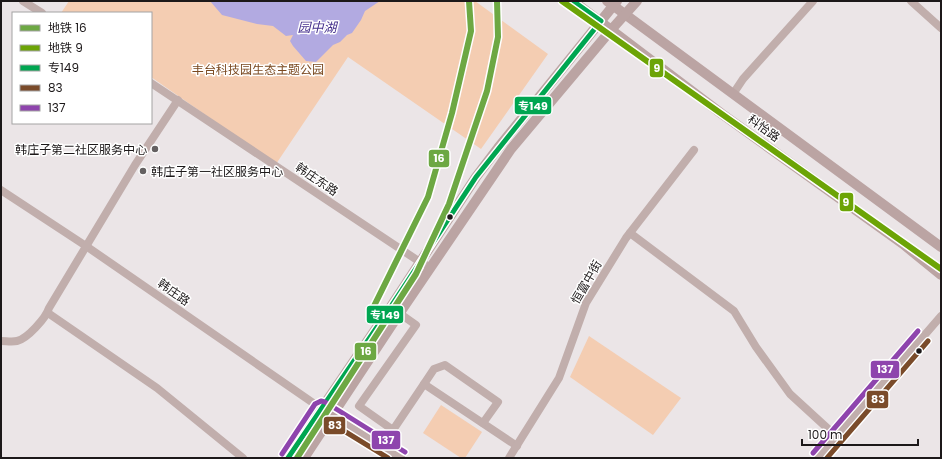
<svg xmlns="http://www.w3.org/2000/svg" width="942" height="459" font-family="Poppins,'Noto Sans SC',sans-serif">
<style>
.green{fill:#f4cdb2}
.water{fill:#b2aae1}
.lines{fill:none;stroke-linecap:round;stroke-linejoin:round}
.minor{stroke:#c1aeac;stroke-width:8}
.major{stroke:#bba4a3;stroke-width:10}
.bus-1-casing{stroke:#fff;stroke-width:8}
.bus-2-casing{stroke:#fff;stroke-width:8}
.bus-3-casing{stroke:#fff;stroke-width:8}
.bus-1{stroke:#00a651;stroke-width:5}
.bus-2{stroke:#7a4b2a;stroke-width:5}
.bus-3{stroke:#8e44ad;stroke-width:5}
.metro-1-casing{stroke:#fff;stroke-width:9}
.metro-2-casing{stroke:#fff;stroke-width:9}
.metro-1{stroke:#6da843;stroke-width:6}
.metro-2{stroke:#6ca406;stroke-width:6}
.poi-dot{fill:#646061;stroke:#fff;stroke-width:1.5}
.bus-dot{fill:#1c1819;stroke:#fff;stroke-width:1.5}
.labels{text-anchor:middle;dominant-baseline:central;stroke-width:3;stroke-linejoin:round;paint-order:stroke}
.park-label{font-size:12px;fill:#7a4920;stroke:#fff}
.street-label{font-size:12px;fill:#1c1819;stroke:#fff}
.poi-label{font-size:12px;fill:#1c1819;stroke:#fff;text-anchor:end}
.water-label{font-size:13px;font-style:italic;fill:#46318d;stroke:#fff}
.line-badge{stroke:#fff;stroke-width:1.5}
.badge-label{font-size:11px;text-anchor:middle;font-weight:bold;fill:#fff}
</style>
<rect width="100%" height="100%" fill="#ebe5e7"/>
<!-- green -->
<g class="green">
<polygon points="69,1 475,1 548,54 481,149 348,57 276,164 151,77 151,13 61,13"/>
<polygon points="589,336 681,398 653,435 570,377"/>
<polygon points="441,405 482,432 465,458 461,458 423,433"/>
</g>
<!-- water -->
<polygon class="water" points="210,1 380,1 365,11 361,20 352,33 347,35 340,42 333,45 316,62 306,61 293,46 290,41 293,35 286,36 273,26 257,24 222,15"/>
<g class="lines">
<!-- minor -->
<g class="minor">
<polyline points="23,1 42,13"/>
<polyline points="911,1 941,28"/>
<polyline points="151,83 420,262 430,267"/>
<polyline points="733,94 743,79 813,1"/>
<polyline points="1,190 86,246 332,416 401,458"/>
<polyline points="630,233 734,311 756,347 790,394 837,437"/>
<polyline points="48,313 157,388 243,458"/>
<polyline points="399,313 416,325 359,406 393,430 424,384 517,446"/>
<path d="M 1,341 C 6,341 12,342 17,341 C 27,339 46,318 49,308 L 135,165 L 178,100"/>
<polyline points="424,384 434,369 445,365 498,402 483,423"/>
<polyline points="509,458 559,378 586,303 626,238 694,150"/>
<polyline points="818,458 941,316"/>
</g>
<!-- major -->
<g class="major">
<polyline points="573,1 722,114 903,244 941,275"/>
<polyline points="607,1 941,247"/>
<polyline points="288,458 390,308 476,177 498,148 617,1"/>
<polyline points="304,458 399,314 511,149 611,30 637,1"/>
</g>
<!-- bus-1 casing -->
<g class="bus-1-casing">
<polyline id="bus-1" points="288,458 390,308 476,177 601,21 573,1"/>
</g>
<!-- bus-2 casing -->
<g class="bus-2-casing">
<g id="bus-2">
<polyline points="296,458 323,418 388,458"/>
<polyline points="827,458 928,341"/>
</g>
</g>
<!-- bus-3 casing -->
<g class="bus-3-casing">
<g id="bus-3">
<polyline points="813,453 918,331"/>
<polyline points="282,454 315,404 321,401 325,402 405,452"/>
</g>
</g>
<!-- bus-1 -->
<use href="#bus-1" class="bus-1"/>
<!-- bus-2 -->
<use href="#bus-2" class="bus-2"/>
<!-- bus-3 -->
<use href="#bus-3" class="bus-3"/>
<!-- metro-1 casing -->
<g class="metro-1-casing">
<g id="metro-1">
<polyline points="374,306 428,197 452,113 471,31 469,1"/>
<polyline points="297,458 416,274 449,204 487,91 498,37 497,1"/>
</g>
</g>
<!-- metro-2 casing -->
<g class="metro-2-casing">
<polyline id="metro-2" points="562,1 941,269"/>
</g>
<!-- metro-1 -->
<use href="#metro-1" class="metro-1"/>
<!-- metro-2 -->
<use href="#metro-2" class="metro-2"/>
</g>
<!-- markers -->
<g class="poi-dot">
<circle cx="155" cy="149" r="4"/>
<circle cx="143" cy="171" r="4"/>
</g>
<g class="bus-dot">
<circle cx="450" cy="217" r="3.5"/>
<circle cx="919" cy="351" r="3.5"/>
</g>
<g class="labels">
<!-- park labels -->
<g class="park-label">
<text x="258" y="69">丰台科技园生态主题公园</text>
</g>
<!-- street labels -->
<g class="street-label">
<text transform="translate(764 128) rotate(36)">科怡路</text>
<text transform="translate(317 179) rotate(34)">韩庄东路</text>
<text transform="translate(586 282) rotate(-60)">恒富中街</text>
<text transform="translate(174 292) rotate(35)">韩庄路</text>
</g>
<!-- poi labels -->
<g class="poi-label">
<text x="147" y="149">韩庄子第二社区服务中心</text>
<text x="151" y="171" text-anchor="start">韩庄子第一社区服务中心</text>
</g>
<!-- water labels -->
<g class="water-label">
<text x="317" y="27">园中湖</text>
</g>
</g>
<g class="line-badge">
<rect x="649" y="58" width="15" height="20" rx="4" fill="#6ca406"/>
<rect x="514" y="96" width="38" height="19" rx="4" fill="#00a651"/>
<rect x="428" y="149" width="22" height="19" rx="4" fill="#6da843"/>
<rect x="839" y="192" width="15" height="20" rx="4" fill="#6ca406"/>
<rect x="366" y="305" width="38" height="19" rx="4" fill="#00a651"/>
<rect x="354" y="342" width="23" height="19" rx="4" fill="#6da843"/>
<rect x="870" y="360" width="30" height="19" rx="4" fill="#8e44ad"/>
<rect x="866" y="390" width="23" height="19" rx="4" fill="#7a4b2a"/>
<rect x="323" y="416" width="23" height="19" rx="4" fill="#7a4b2a"/>
<rect x="371" y="430" width="30" height="20" rx="4" fill="#8e44ad"/>
</g>
<g class="badge-label">
<text x="657" y="72">9</text>
<text x="533" y="110">专149</text>
<text x="439" y="162">16</text>
<text x="846" y="206">9</text>
<text x="385" y="319">专149</text>
<text x="366" y="355">16</text>
<text x="885" y="373">137</text>
<text x="878" y="403">83</text>
<text x="335" y="429">83</text>
<text x="386" y="444">137</text>
</g>
<!-- border -->
<rect width="942" height="459" fill="none" stroke="#1c1819" stroke-width="4"/>
<!-- legend -->
<rect x="12" y="12" width="140" height="112" fill="#ffffff" stroke="#a4a3a3"/>
<rect x="20" y="25" width="20" height="6" fill="#6da843" stroke="#a4a3a3"/>
<text x="48" y="32" font-size="12" fill="#1c1819">地铁 16</text>
<rect x="20" y="45" width="20" height="6" fill="#6ca406" stroke="#a4a3a3"/>
<text x="48" y="52" font-size="12" fill="#1c1819">地铁 9</text>
<rect x="20" y="65" width="20" height="6" fill="#00a651" stroke="#a4a3a3"/>
<text x="48" y="72" font-size="12" fill="#1c1819">专149</text>
<rect x="20" y="85" width="20" height="6" fill="#7a4b2a" stroke="#a4a3a3"/>
<text x="48" y="92" font-size="12" fill="#1c1819">83</text>
<rect x="20" y="105" width="20" height="6" fill="#8e44ad" stroke="#a4a3a3"/>
<text x="48" y="112" font-size="12" fill="#1c1819">137</text>
<!-- scale -->
<path d="M802 439v6h116v-6" fill="none" stroke="#1c1819" stroke-width="2"/>
<text x="808" y="439" font-size="12" fill="#1c1819" stroke="#ffffff" stroke-width="3" paint-order="stroke">100 m</text>
</svg>
